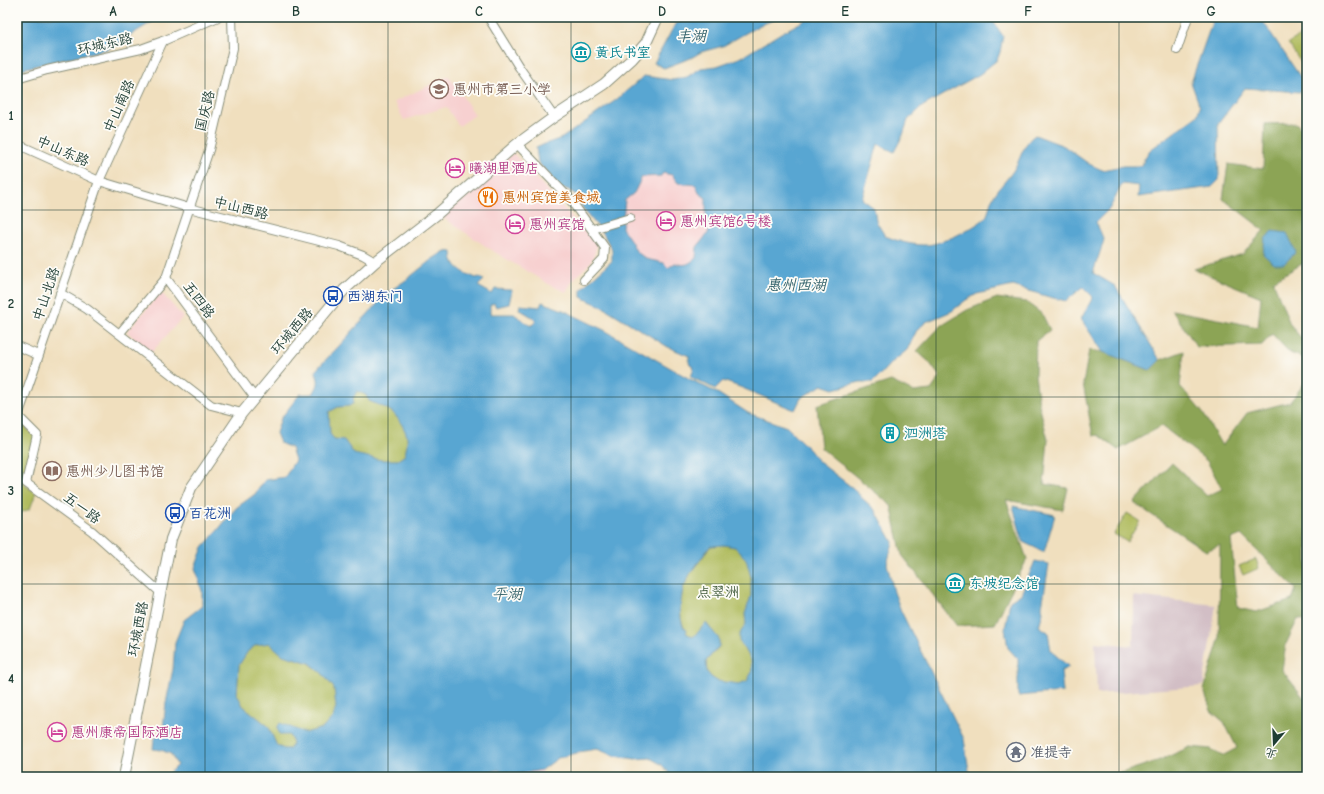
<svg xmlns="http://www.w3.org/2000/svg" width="1324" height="794" font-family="'Comic Neue','LXGW WenKai TC',sans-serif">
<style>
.built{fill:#f7d0d0}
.industrial{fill:#d2bec5}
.green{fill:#b0bc5e;stroke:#687c49}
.forest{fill:#8ca455;stroke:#567044;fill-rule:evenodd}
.water{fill:#59a6d2;stroke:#3c7283;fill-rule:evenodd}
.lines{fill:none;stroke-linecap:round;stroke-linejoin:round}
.minor-casing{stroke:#888e79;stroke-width:10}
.major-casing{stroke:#888e79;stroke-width:12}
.minor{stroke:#fff;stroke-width:8}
.major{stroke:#fff;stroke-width:10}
.grid{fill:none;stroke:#1f3d34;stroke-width:1;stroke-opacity:0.55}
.labels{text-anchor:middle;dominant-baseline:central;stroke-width:3.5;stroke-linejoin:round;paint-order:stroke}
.street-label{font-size:14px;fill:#1f3d34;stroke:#fdfcf7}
.culture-label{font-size:14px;fill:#0d838f;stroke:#fdfcf7;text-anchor:start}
.education-label{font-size:14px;fill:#785e54;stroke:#fdfcf7;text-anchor:start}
.hotel-label{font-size:14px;fill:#b23c85;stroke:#fdfcf7;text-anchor:start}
.food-label{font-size:14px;fill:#c56008;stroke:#fdfcf7;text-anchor:start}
.transit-label{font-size:14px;fill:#164399;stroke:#fdfcf7;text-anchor:start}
.park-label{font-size:14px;fill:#435d3e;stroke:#fdfcf7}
.worship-label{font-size:14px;fill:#5b616d;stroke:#fdfcf7;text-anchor:start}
.water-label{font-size:15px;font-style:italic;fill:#33626b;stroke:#fdfcf7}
.neatline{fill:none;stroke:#1f3d34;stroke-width:1.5}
.grid-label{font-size:13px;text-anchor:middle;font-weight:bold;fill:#1f3d34}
</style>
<rect width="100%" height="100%" fill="#fdfcf7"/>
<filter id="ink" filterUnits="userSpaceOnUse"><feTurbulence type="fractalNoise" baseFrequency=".025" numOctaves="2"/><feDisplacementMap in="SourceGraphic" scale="8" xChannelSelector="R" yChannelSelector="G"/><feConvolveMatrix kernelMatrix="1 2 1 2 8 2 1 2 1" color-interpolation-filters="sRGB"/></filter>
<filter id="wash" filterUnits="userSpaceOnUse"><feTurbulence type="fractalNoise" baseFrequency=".012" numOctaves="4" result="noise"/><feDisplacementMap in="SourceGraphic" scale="16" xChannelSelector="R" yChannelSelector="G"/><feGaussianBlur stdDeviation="0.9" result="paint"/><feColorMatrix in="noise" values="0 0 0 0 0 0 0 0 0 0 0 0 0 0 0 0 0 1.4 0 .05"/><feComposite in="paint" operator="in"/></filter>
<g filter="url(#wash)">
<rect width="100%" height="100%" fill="#f0dfbe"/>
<!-- built -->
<g class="built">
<polygon points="449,76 475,115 459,126 446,107 404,120 394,102"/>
<polygon points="513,153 597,244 595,252 591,262 573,280 566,292 550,285 493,251 442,217"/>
<polygon points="663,173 672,175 678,183 696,185 699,193 707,198 706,216 710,227 708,233 697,247 696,258 689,264 683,266 675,263 668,268 664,263 646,259 636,251 631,241 622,228 625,200 634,193 642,177 660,176"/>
<polygon points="161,292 183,317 151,353 127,332"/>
<polygon points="498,770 518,774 542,770 544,777 467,777"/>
</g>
<!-- industrial -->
<polygon class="industrial" points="1134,596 1216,605 1203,686 1097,694 1095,642 1133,646"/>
<!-- green -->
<g class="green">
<polygon points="1302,35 1307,42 1307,68 1305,69 1288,43"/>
<path d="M 357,391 L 366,395 L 369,401 C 376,404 386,407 392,412 C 398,417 405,429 407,436 C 408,442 406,450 405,455 L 398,460 L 381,460 L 363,457 L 354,454 L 344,440 L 334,439 L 330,434 L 329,412 L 338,407 L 349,406 Z"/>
<polygon points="17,419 35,436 24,484 36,493 30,509 17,514"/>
<polygon points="1127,513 1140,521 1127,542 1114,534"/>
<path d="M 724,545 L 735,547 L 747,559 L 751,577 L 751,596 L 745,614 L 746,624 L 739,641 L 745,649 L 751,660 L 752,672 L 747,681 L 739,684 L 717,681 L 711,677 L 707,672 L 706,661 L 719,647 L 719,639 L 706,623 C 701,627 699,633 693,637 L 686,633 L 681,619 L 680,607 L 683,588 L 690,574 L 711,546 Z"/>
<polygon points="1256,559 1259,568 1243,575 1239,566"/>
<polygon points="269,643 283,655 309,663 322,673 334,688 336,707 333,717 323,728 305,733 289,735 293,742 290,749 284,749 277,746 268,726 243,706 237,694 239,665 248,651 256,645"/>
</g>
<!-- forest -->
<g class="forest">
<polygon points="1296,123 1307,134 1307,261 1273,281 1290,324 1307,346 1307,359 1290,353 1272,334 1262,345 1197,347 1172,310 1258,327 1261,297 1194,269 1243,254 1264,230 1223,199 1228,164 1263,169 1265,124"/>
<polygon points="997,298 1026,302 1042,314 1050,330 1036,341 1035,375 1039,404 1048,440 1044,484 1068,488 1063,510 1006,500 1027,559 995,624 957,626 902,555 891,505 821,448 817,405 891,381 913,392 931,390 940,377 929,362 917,351 941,326 967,310"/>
<path d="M 1089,350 L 1103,352 L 1150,370 L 1160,360 L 1184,351 L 1180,386 L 1203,413 L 1222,446 L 1247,413 L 1290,402 L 1307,380 L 1307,621 L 1298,619 L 1286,644 L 1282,670 L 1307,702 L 1307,777 L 1045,777 L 1115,775 L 1160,760 L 1190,747 L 1211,749 L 1222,756 L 1237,748 L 1224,722 L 1211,711 L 1204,690 L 1219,640 L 1220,545 L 1206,551 L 1134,503 L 1172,463 L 1207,496 L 1222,489 L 1207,461 L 1162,426 L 1118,450 L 1098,435 L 1093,436 L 1083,384 ZM 1241,535 L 1296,589 L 1292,600 L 1256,612 L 1238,608 L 1231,539 Z"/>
</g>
<!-- water -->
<g class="water">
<polygon points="17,17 160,17 108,49 17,70"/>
<polygon points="681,17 782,17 760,25 723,46 701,52 691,58 664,68 654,63 672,30"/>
<path d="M 811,17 L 990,17 L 1003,36 L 1000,52 L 997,60 L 980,74 L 923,106 L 908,120 L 903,135 L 894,152 L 878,144 L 862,199 L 874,208 L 876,221 L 885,236 C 898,241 910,245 924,245 C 938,246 975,228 985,218 C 989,214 989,206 991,201 C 997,189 1006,181 1013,171 C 1021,159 1023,143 1035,135 L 1064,146 L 1089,164 L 1102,170 L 1123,166 L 1142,166 L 1144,159 L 1150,150 L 1197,116 L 1200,107 L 1191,82 L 1214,17 L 1260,17 L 1305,84 L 1300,92 L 1245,88 L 1218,124 L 1219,180 L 1212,187 L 1138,197 L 1139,186 L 1122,184 L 1110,208 L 1096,222 L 1104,240 L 1093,273 L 1115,286 L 1160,360 L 1150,370 L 1103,352 L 1081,319 L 1093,297 L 1083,287 L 1066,301 L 1049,297 L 1013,286 L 977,294 L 966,300 L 952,311 L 926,322 L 917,330 L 907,350 L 890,364 L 873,382 L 860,382 L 834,389 L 822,385 L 801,398 L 795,410 C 771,401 748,389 723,381 L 715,389 L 691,377 L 694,368 L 689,363 L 689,356 L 668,347 L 603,307 L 581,297 L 581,290 L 587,283 L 612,261 L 612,250 L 603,233 L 583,209 L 578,196 L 567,189 L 561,189 L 538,162 L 536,148 L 545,144 L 562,138 L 578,127 L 616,100 L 644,76 L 673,80 L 687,77 L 701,68 L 717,66 L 742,57 L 781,33 ZM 663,173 L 672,175 L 678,183 L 696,185 L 699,193 L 706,198 L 706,216 L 710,227 L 708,233 L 697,247 L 696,258 C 688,265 685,266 675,263 L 668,268 L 664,263 L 646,259 L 636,251 L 631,241 L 622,228 L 625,200 L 634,193 L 642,177 L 661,176 Z"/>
<polygon points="1272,231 1287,233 1296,252 1284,264 1274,264 1263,254 1265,239"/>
<path d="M 445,251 L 452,252 C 452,268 463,272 476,278 L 479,277 L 484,280 L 478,286 L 492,294 L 495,289 L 512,290 L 509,304 L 496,307 L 494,303 L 490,305 L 490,314 L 514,314 L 531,326 L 536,321 L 532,317 L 519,309 L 520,305 L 540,307 L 542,302 L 563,310 L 606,331 L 688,378 L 719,394 L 748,413 L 787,427 L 809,449 L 819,462 L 854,489 L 862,498 L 875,510 L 893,542 L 887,564 L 894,592 L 901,611 L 964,739 L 970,777 L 673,777 L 661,764 L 650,758 L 635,759 L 615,756 L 597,749 L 584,751 L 558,758 L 542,770 L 518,774 L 498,770 L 467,777 L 165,777 L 177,765 L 171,754 L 161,750 L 153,749 L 154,740 L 163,728 L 166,703 L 173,669 L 175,642 L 184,620 L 202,606 L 202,591 L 195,568 L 203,547 L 217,531 L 236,508 L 255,494 L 265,480 L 285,477 L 295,460 L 291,448 L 280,443 L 276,433 L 281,418 L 300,394 L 313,394 C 319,384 320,382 315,371 L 339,346 L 387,293 L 406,280 L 431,260 ZM 357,391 L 366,395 L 369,401 C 376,404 386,407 392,412 C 398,417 405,429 407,436 C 408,442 406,450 405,455 L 398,460 L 381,460 L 354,454 L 344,440 L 334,439 L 330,434 L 329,412 L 338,407 L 349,406 L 354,403 L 353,398 ZM 724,545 L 735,547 L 746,559 L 751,577 L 751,596 L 745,614 L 746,624 L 739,635 L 739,641 L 745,649 L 751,660 L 752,672 L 747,681 L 739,684 L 717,681 L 711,677 L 707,672 L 706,661 L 719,646 L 719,639 L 706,623 C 701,627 699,633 693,637 L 686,633 L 687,630 L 683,627 L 681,619 L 680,607 L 683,588 L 690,574 L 710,546 ZM 269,643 L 283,655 L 310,663 L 322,673 L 334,688 L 336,707 L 333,717 L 323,728 L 305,733 L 280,723 L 277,728 L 280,735 L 289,735 L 293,742 L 290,749 L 284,749 L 277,746 L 268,726 L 243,706 L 237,694 L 239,665 L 248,651 L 256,645 Z"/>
<polygon points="1013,506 1055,515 1044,552 1023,542"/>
<polygon points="1035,561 1049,564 1042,607 1043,612 1039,626 1048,632 1051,651 1069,667 1061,671 1063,692 1018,696 1018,659 1008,648 1005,629 1010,601 1021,594"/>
</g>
</g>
<g filter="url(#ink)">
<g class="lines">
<!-- minor casing -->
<g class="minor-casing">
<g id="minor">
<polyline points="232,17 233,48 209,150 166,278 255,398"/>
<polyline points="488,17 519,67 554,117"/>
<polyline points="1177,50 1188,17"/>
<polyline points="17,79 47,70 141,49 163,41 218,17"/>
<polyline points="17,144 99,181 189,208 339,246 363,255 375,262"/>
<polyline points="517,144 570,199 605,248 604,259 584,280"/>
<polyline points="593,229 630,218"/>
<polyline points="60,293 87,309 211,405 242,413"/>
<polyline points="120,333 166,278"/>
<polyline points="17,346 38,355"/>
<polyline points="160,592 92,531 26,483 37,435 18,416 99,181 163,41"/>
</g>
</g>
<!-- major casing -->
<g class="major-casing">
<polyline id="major" points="124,777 171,539 191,488 242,413 344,290 375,262 436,215 517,144 554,117 604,84 632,59 646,43 658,17"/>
</g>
<!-- minor -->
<use href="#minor" class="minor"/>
<!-- major -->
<use href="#major" class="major"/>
</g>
</g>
<!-- grid -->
<path class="grid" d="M 205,17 L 205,777M 388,17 L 388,777M 571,17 L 571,777M 753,17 L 753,777M 936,17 L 936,777M 1119,17 L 1119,777M 17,210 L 1307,210M 17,397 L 1307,397M 17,584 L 1307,584"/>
<!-- icons -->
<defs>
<g id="museum-ring" transform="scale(1)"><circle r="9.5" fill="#fdfcf7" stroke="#0f9aa8" stroke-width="1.5"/><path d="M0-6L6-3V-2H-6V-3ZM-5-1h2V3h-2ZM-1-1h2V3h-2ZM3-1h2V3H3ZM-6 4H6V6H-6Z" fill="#0f9aa8"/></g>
<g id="school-ring" transform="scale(1)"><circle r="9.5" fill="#fdfcf7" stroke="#8d6e63" stroke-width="1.5"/><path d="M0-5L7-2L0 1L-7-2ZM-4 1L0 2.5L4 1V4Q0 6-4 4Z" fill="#8d6e63"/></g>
<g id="hotel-ring" transform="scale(1)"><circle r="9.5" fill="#fdfcf7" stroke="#d1479c" stroke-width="1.5"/><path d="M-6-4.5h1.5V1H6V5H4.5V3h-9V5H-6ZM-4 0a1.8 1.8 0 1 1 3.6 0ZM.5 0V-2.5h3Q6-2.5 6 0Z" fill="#d1479c"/></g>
<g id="restaurant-ring" transform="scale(1)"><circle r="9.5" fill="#fdfcf7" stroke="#e8710a" stroke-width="1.5"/><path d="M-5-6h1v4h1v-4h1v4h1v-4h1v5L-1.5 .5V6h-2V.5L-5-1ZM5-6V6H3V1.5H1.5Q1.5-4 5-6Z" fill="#e8710a"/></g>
<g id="bus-ring" transform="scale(1)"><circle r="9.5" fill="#fdfcf7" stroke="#1a4fb4" stroke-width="1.5"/><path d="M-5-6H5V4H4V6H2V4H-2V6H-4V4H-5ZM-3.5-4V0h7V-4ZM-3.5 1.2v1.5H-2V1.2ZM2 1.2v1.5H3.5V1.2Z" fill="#1a4fb4"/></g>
<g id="building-ring" transform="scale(1)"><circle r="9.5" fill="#fdfcf7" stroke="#0f9aa8" stroke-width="1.5"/><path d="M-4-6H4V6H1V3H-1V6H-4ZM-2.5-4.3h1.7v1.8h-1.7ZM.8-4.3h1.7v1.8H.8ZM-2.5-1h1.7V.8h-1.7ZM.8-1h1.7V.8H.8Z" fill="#0f9aa8"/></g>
<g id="library-ring" transform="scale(1)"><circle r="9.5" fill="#fdfcf7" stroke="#8d6e63" stroke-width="1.5"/><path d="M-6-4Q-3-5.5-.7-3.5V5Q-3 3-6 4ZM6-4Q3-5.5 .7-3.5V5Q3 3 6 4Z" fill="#8d6e63"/></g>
<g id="temple-ring" transform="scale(1)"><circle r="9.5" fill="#fdfcf7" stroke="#6b7280" stroke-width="1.5"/><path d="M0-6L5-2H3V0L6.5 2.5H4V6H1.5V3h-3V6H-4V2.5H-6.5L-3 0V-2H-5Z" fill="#6b7280"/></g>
</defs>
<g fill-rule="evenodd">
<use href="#museum-ring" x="581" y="52"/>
<use href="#school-ring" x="439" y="89"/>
<use href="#hotel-ring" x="455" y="168"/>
<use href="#restaurant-ring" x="488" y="197"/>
<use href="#hotel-ring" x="666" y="221"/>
<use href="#hotel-ring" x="515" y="224"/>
<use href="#bus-ring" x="333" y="296"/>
<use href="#building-ring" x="890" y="433"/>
<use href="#library-ring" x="52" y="471"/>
<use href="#bus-ring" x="175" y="513"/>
<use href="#museum-ring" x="955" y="583"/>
<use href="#hotel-ring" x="57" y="732"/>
<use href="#temple-ring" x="1016" y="752"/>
</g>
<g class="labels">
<!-- street labels -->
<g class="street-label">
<text transform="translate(105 44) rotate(-13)">环城东路</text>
<text transform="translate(119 106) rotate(-66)">中山南路</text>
<text transform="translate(205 111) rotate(-76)">国庆路</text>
<text transform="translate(63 151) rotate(24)">中山东路</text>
<text transform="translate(241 208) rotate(14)">中山西路</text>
<text transform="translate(46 294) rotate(-71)">中山北路</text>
<text transform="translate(199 300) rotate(53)">五四路</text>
<text transform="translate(292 331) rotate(-50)">环城西路</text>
<text transform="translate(82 508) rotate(37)">五一路</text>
<text transform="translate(138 629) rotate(-79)">环城西路</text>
</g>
<!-- culture labels -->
<g class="culture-label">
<text x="595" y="52">黄氏书室</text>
<text x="904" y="433">泗洲塔</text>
<text x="969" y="583">东坡纪念馆</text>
</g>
<!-- education labels -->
<g class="education-label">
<text x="453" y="89">惠州市第三小学</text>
<text x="66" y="471">惠州少儿图书馆</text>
</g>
<!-- hotel labels -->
<g class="hotel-label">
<text x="469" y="168">曦湖里酒店</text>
<text x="680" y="221">惠州宾馆6号楼</text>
<text x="529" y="224">惠州宾馆</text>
<text x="71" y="732">惠州康帝国际酒店</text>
</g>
<!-- food labels -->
<g class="food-label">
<text x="502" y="197">惠州宾馆美食城</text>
</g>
<!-- transit labels -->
<g class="transit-label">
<text x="347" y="296">西湖东门</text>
<text x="189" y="513">百花洲</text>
</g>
<!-- park labels -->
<g class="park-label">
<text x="718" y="592">点翠洲</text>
</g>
<!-- worship labels -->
<g class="worship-label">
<text x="1030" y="752">准提寺</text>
</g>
<!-- water labels -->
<g class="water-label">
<text x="691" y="36">丰湖</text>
<text x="796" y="285">惠州西湖</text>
<text x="507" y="594">平湖</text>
</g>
</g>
<!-- margin -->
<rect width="1324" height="794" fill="none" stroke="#fdfcf7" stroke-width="44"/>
<!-- north arrow -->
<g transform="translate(1274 744) rotate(199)" stroke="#fdfcf7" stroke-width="3" paint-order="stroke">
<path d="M0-3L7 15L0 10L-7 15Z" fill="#1f3d34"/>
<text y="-6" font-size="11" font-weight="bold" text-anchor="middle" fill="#1f3d34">北</text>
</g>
<rect x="22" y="22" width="1280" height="750" class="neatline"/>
<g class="grid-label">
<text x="113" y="16">A</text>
<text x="296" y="16">B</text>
<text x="479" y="16">C</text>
<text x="662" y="16">D</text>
<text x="845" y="16">E</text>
<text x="1028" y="16">F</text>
<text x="1211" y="16">G</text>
<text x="11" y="120">1</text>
<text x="11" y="308">2</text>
<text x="11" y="495">3</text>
<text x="11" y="683">4</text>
</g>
</svg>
